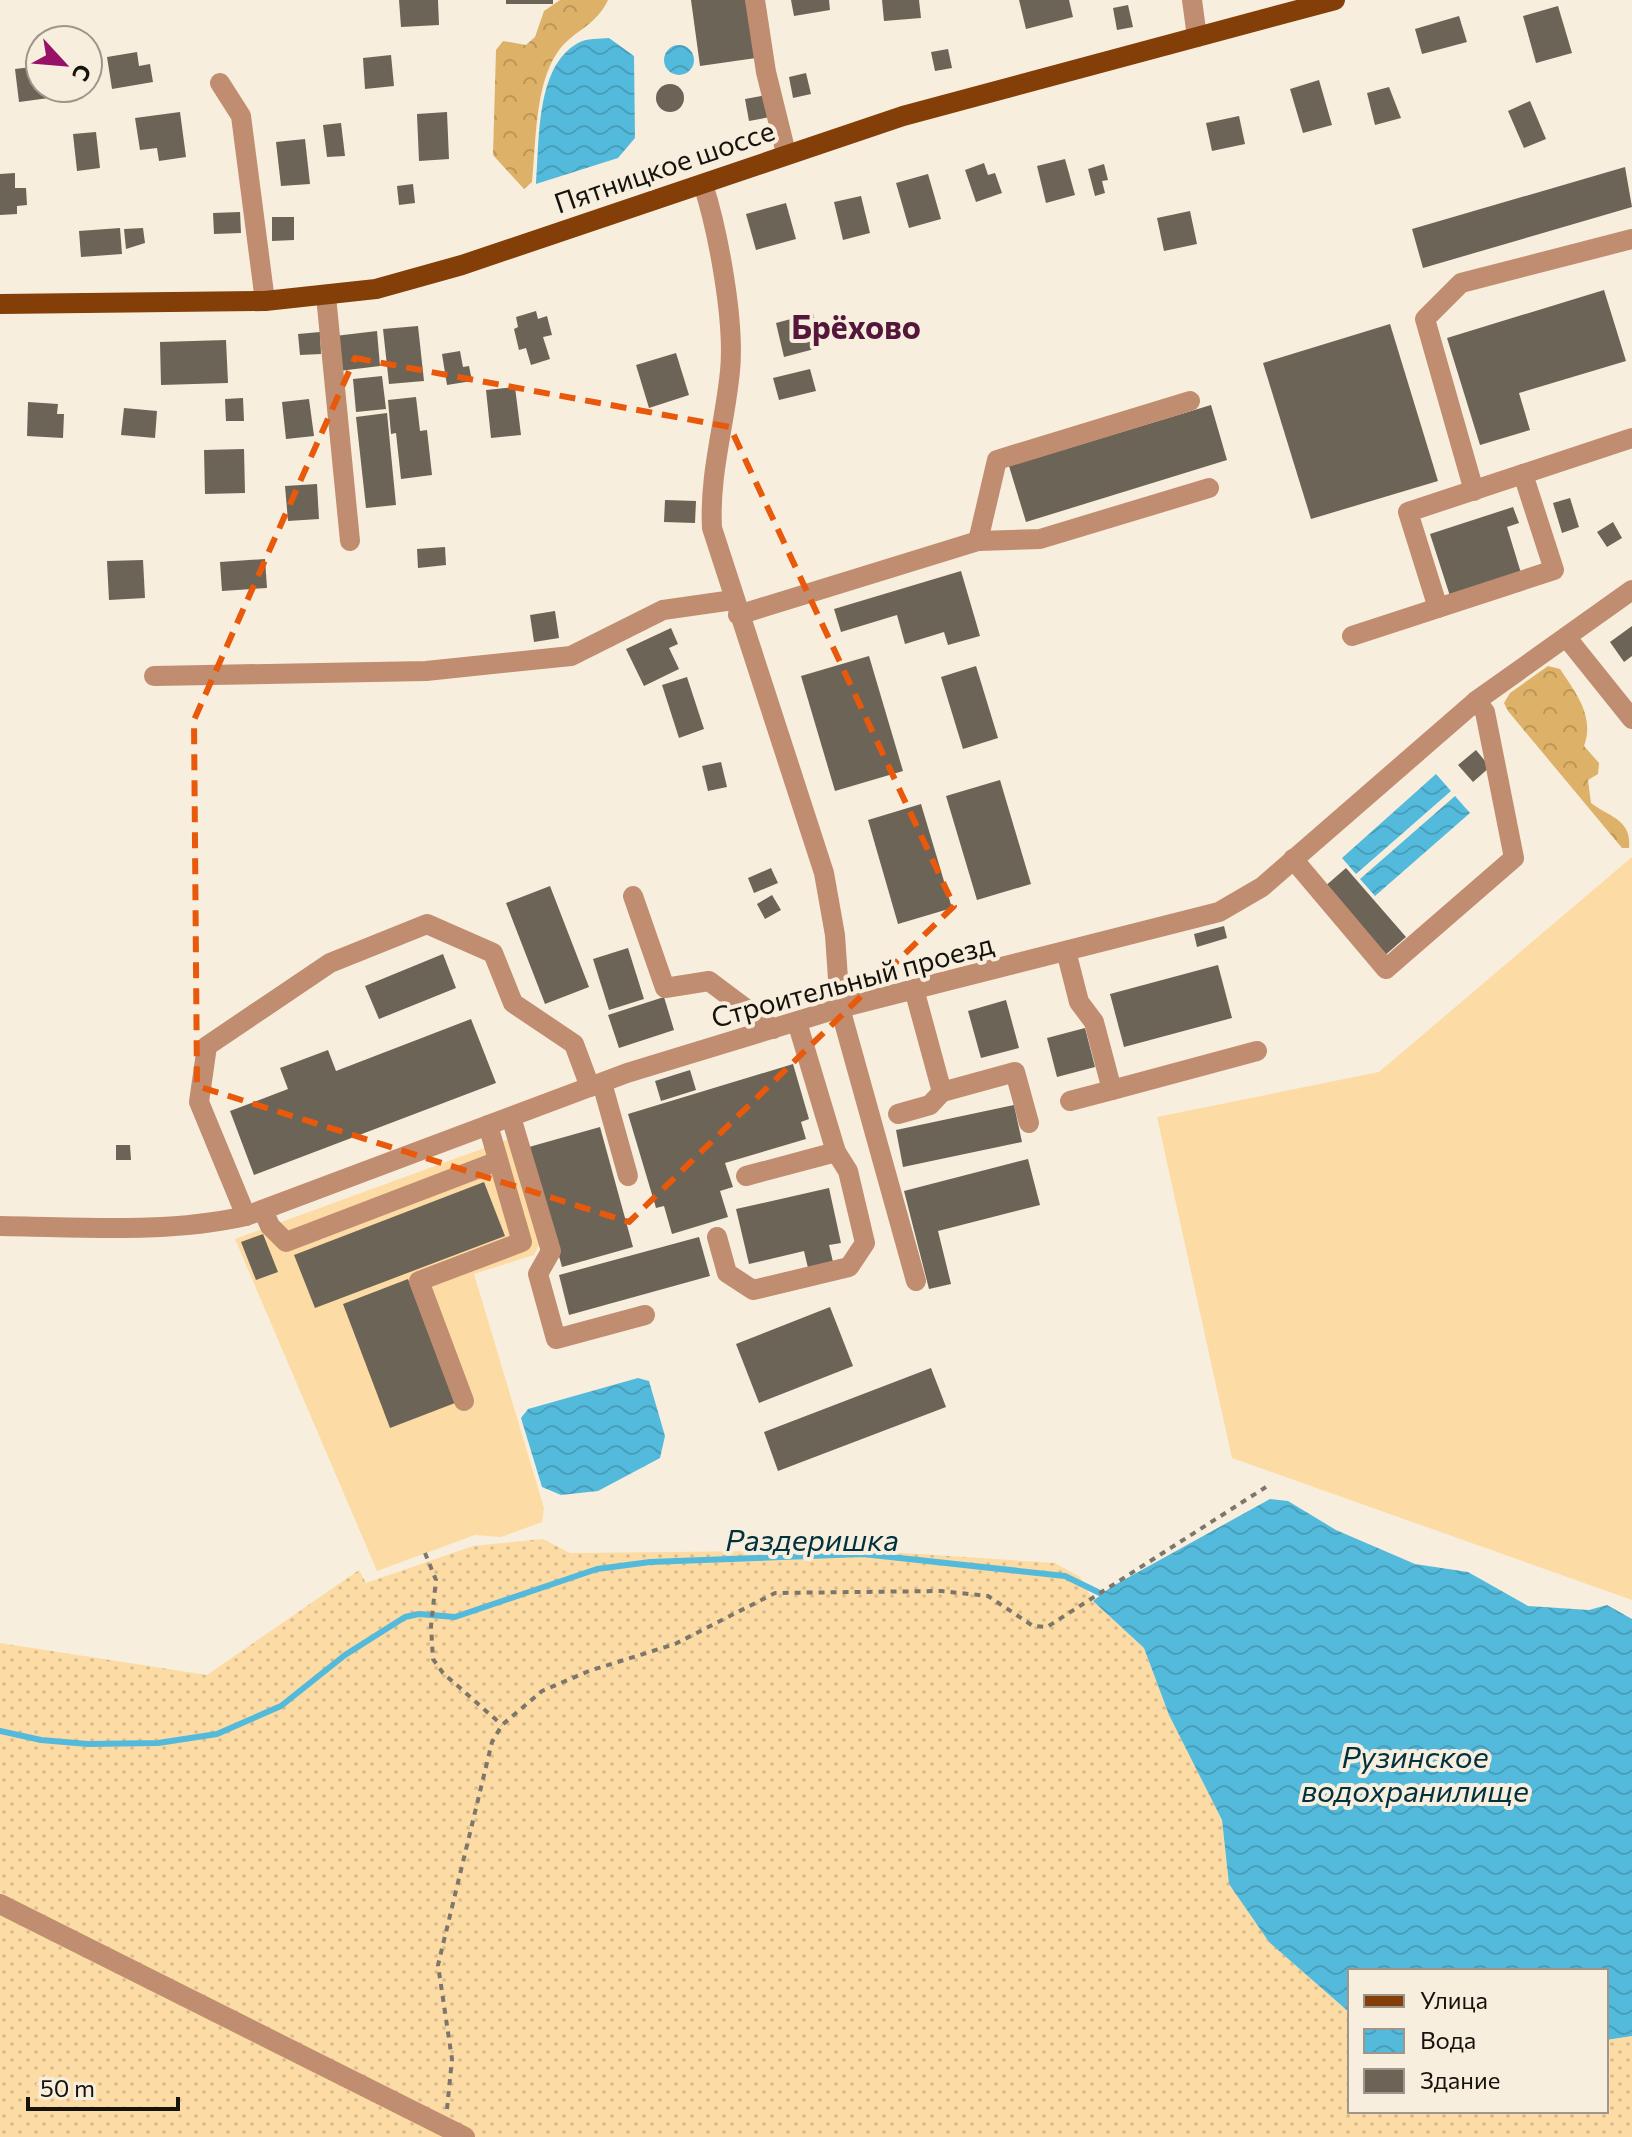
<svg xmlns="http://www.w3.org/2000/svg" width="1632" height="2137" font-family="Commissioner,sans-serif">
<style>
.grass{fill:url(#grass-dots)}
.forest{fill:url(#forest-crowns)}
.pitch{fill:#fddba4}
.water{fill:url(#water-waves)}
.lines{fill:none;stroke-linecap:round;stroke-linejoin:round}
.stream{stroke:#54badc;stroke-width:6}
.building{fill:#6c6456}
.path{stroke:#7c766b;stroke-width:4;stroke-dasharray:6 6;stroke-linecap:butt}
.minor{stroke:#c08d70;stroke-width:20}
.major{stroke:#843e07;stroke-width:20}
.marked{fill:none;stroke:#e8590c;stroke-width:6;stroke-dasharray:16 10;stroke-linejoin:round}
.labels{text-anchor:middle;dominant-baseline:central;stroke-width:8;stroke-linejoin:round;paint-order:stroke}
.street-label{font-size:28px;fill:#16130d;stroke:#f8eede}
.water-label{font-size:30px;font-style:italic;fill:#00313f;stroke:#f8eede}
.quarter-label{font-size:32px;font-weight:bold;fill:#54173b;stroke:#f8eede}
</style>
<defs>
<pattern id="grass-dots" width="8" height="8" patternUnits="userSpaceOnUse" patternTransform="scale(2)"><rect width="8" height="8" fill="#fddba4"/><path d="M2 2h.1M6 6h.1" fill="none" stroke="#d8bb8c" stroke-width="1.8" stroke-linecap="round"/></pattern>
<pattern id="forest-crowns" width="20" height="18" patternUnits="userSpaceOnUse" patternTransform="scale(2)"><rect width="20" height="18" fill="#ddb167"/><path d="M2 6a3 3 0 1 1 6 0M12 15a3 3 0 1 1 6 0" fill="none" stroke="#bd9758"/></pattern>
<pattern id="water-waves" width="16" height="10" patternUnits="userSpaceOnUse" patternTransform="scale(2)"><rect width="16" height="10" fill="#54badc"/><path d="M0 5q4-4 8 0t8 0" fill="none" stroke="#489fbc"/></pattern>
</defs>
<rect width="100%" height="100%" fill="#f8eede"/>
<!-- grass -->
<polygon class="grass" points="543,1539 570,1553 858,1550 1055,1563 1080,1577 1093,1601 1144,1648 1169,1715 1222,1820 1229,1884 1269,1942 1350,2013 1350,2111 1606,2111 1606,2040 1632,2036 1632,2137 0,2137 0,1643 207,1675 359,1570 366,1583 473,1546"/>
<!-- forest -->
<g class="forest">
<path d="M 560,0 L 608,0 C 595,28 572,30 557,53 C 535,85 536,144 532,182 L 524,189 L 493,155 L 496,50 L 503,41 L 526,45 L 535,37 L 544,11 Z"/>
<path d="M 1548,666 L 1560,669 C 1576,693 1595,717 1584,746 L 1599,763 L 1598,774 L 1588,780 L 1591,803 C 1609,817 1632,819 1629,848 L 1622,848 L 1508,711 L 1504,703 L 1510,693 Z"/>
</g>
<!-- pitch -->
<g class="pitch">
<polygon points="1632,857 1632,1600 1232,1458 1157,1117 1379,1072"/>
<polygon points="509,1139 540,1243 534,1255 474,1274 544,1508 542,1522 501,1537 475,1535 377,1571 235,1239"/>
</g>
<!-- water -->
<g class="water">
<path d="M 609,38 L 634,56 L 635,138 L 618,158 L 536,184 C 540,141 535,67 578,43 C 586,38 600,39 609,38 Z"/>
<circle cx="679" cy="60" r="15"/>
<polygon points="1436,774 1451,791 1356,874 1342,858"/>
<polygon points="1455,796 1470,813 1375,896 1360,879"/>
<polygon points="638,1378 649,1381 665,1436 660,1458 598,1491 561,1495 542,1487 521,1418 528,1409"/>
<polygon points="1270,1499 1288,1501 1336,1530 1415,1564 1468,1572 1528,1606 1589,1610 1607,1605 1632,1619 1632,2036 1606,2040 1606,1971 1350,1971 1350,2013 1269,1942 1229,1884 1222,1820 1169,1715 1144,1648 1093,1601 1111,1587"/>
</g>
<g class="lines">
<!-- stream -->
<polyline class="stream" points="0,1731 41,1740 88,1744 158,1743 217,1734 281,1706 345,1655 405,1617 419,1614 455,1617 597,1569 650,1562 863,1554 1065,1576 1108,1597"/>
</g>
<!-- building -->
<g class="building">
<polygon points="399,0 438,0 439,25 401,27"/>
<rect x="506" y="0" width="47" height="4"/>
<polygon points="691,0 747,0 756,58 700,66"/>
<polygon points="791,0 829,0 830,10 794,16"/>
<polygon points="882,0 919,0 921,18 884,21"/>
<polygon points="1019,0 1069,0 1073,17 1026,29"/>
<polygon points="1128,5 1133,27 1117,30 1113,8"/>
<polygon points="1558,6 1572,53 1536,63 1523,16"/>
<polygon points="1459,16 1467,42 1422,54 1415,29"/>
<polygon points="948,49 952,68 935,71 931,52"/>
<polygon points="137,52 139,66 150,64 153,82 112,89 107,57"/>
<polygon points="391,55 394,86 365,89 363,58"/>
<polygon points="40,66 40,88 48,88 49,98 19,102 15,69"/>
<polygon points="806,73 811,94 793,98 789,77"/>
<polygon points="1319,80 1332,125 1303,133 1290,89"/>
<circle cx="670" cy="98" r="14"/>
<polygon points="1389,87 1401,118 1375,125 1367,93"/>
<polygon points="766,95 770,117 749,121 745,99"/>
<polygon points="1530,101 1546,139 1524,148 1508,111"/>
<polygon points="180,112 186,157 159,161 157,148 140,150 135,118"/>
<polygon points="447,112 449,159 419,161 417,114"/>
<polygon points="1239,116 1245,144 1212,151 1206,123"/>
<polygon points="341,123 345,156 327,157 323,125"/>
<polygon points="96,132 100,168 77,171 73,134"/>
<polygon points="305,139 310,184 281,186 276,142"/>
<polygon points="1065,159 1075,195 1046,203 1037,166"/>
<polygon points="984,163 988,175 995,173 1002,193 976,202 965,170"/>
<polygon points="1104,164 1108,180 1102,181 1105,193 1095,196 1088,169"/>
<polygon points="1625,167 1632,207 1423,268 1412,229"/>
<polygon points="15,173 15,188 26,188 27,205 17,206 17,214 0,215 0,174"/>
<polygon points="928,174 941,219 909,228 896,183"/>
<polygon points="413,184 415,203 399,205 397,186"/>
<polygon points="861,196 870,233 843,240 834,202"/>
<polygon points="786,203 796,239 756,250 746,214"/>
<polygon points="1190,211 1197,244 1164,251 1157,218"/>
<polygon points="240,212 241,233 214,234 213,213"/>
<polygon points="272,217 294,217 294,240 272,241"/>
<polygon points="120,228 122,254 81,257 79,231"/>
<polygon points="143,228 145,243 126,249 124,229"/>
<polygon points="1604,290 1626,361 1519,393 1530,430 1480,445 1447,338"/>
<polygon points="536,311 538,319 547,316 552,335 543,337 550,359 531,365 526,348 519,350 514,329 518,327 516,317"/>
<polygon points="813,313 822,347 784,357 776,323"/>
<polygon points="1390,324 1438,481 1311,519 1263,363"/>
<polygon points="418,326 424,381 389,384 383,329"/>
<polygon points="377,331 380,366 339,371 335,336"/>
<polygon points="320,332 321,354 300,355 298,334"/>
<polygon points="226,340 228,383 161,385 160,342"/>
<polygon points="460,351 463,367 469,366 472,381 447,385 442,354"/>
<polygon points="676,353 689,395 649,408 636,365"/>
<polygon points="810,369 816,391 779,400 773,378"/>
<polygon points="382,376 386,409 356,412 353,379"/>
<polygon points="515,387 521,435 491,438 486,390"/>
<polygon points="416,397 420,431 427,430 432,475 401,479 396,433 391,434 388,400"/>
<polygon points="243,398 244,421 226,421 225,399"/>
<polygon points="309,399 314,436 286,439 282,402"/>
<polygon points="28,402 58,404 57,414 64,414 63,438 27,436"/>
<polygon points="1211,405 1227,460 1026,522 1009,466"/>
<polygon points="124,408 157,411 155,438 121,435"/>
<polygon points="387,413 396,505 366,508 356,417"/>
<polygon points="244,449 245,493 205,494 204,450"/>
<polygon points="317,484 319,519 288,521 285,486"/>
<polygon points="1570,498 1579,527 1562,533 1553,503"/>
<polygon points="665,500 696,501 695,523 664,522"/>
<polygon points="1513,507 1519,523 1507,527 1521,573 1450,596 1430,534"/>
<polygon points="1613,522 1622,538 1607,547 1597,532"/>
<polygon points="445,547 446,565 418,568 417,549"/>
<polygon points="265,559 267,588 222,591 220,562"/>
<polygon points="143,560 145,598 109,600 107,561"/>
<polygon points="961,571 980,636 948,645 944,632 905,644 897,615 841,632 834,609"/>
<polygon points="555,611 559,638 534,642 530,615"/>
<polygon points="1632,626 1632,656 1624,662 1610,642"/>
<polygon points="671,628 678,644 669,648 679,669 644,686 626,649"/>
<polygon points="869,656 903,771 835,791 801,676"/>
<polygon points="976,666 998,738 963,749 941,677"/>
<polygon points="687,677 704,729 679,738 662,685"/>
<polygon points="1476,750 1490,767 1473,782 1458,765"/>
<polygon points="721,762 727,787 708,791 702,766"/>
<polygon points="1000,780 1031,884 977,900 946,796"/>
<polygon points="921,804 952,908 898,924 868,820"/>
<polygon points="771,868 778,883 754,893 748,878"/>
<polygon points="1346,868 1406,937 1383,957 1323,888"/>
<polygon points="550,886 589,987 545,1004 506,903"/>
<polygon points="772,895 781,910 765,919 757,904"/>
<polygon points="1224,926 1227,938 1197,947 1194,934"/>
<polygon points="628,948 644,999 609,1010 593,959"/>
<polygon points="443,954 456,988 379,1019 365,986"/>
<polygon points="1218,965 1232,1018 1124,1047 1110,994"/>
<polygon points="664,997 674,1030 619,1048 608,1015"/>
<polygon points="1006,1000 1019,1048 981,1058 968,1011"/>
<polygon points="471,1019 496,1083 254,1175 230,1111 288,1089 280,1068 328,1050 336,1071"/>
<polygon points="1085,1028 1095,1067 1057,1077 1047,1038"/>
<polygon points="793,1064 809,1119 801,1122 806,1139 725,1163 733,1187 720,1191 728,1217 672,1234 664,1206 656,1208 628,1114"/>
<polygon points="690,1070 696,1090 661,1101 655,1081"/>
<polygon points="1014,1105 1022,1142 903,1167 896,1130"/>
<polygon points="600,1127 633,1247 562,1267 529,1147"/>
<polygon points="116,1145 130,1145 131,1160 116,1160"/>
<polygon points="1028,1159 1040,1205 938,1231 951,1284 929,1289 904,1191"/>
<polygon points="484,1182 505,1236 315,1308 294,1255"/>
<polygon points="829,1188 841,1243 829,1245 833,1262 808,1268 804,1251 749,1264 736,1209"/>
<polygon points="263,1234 278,1272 256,1280 241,1242"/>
<polygon points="699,1237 710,1276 569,1315 559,1275"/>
<polygon points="408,1279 455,1403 390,1428 343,1304"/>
<polygon points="830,1307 853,1366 759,1403 736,1344"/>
<polygon points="931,1368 946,1407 778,1471 764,1432"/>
</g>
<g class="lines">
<!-- path -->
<g class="path">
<polyline points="425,1553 436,1580 431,1626 433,1659 443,1673 502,1725"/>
<polyline points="447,2109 452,2059 438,1965 492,1742 502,1725 542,1691 589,1671 675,1644 775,1593 941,1591 988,1596 1033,1626 1047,1627 1266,1487"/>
</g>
<!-- minor -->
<g class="minor">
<polyline points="755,0 766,72 786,153"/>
<polyline points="1192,0 1197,37"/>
<polyline points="220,83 241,116 265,301"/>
<path d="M 703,184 C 718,231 735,321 730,371 C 725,424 709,474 712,528 L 824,873 L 835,935 L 840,1008 L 916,1281"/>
<polyline points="326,296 350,541"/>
<polyline points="1474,491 1425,319 1461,283 1632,239"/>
<polyline points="978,541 997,460 1190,401"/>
<polyline points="1438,608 1408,512 1632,438"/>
<polyline points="738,615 978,541 1040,539 1209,488"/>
<polyline points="1352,636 1554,570 1523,474"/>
<polyline points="1567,638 1632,719"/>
<polyline points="154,676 426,671 571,656 663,610 733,600"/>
<polyline points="1293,859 1386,969 1514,858 1485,712 1476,701"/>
<polyline points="633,896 665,988 709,981 773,1029"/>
<polyline points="1066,951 1079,1002 1094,1022 1112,1090 1257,1051"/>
<polyline points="914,989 942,1092 1015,1072 1029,1123"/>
<polyline points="602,1083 628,1176"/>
<polyline points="1070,1101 1112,1090"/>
<polyline points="898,1114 930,1105 942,1092"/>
<polyline points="511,1117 551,1251 538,1274 556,1339 645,1315"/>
<polyline points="746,1176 836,1152"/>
<polyline points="263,1210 270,1226 286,1242 498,1161"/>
<polyline points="246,1216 199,1102 207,1046 330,963 427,924 493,953 513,1003 574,1044 590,1087"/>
<path d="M 0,1226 C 82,1227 166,1234 246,1216 L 627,1073 L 840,1008 L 1219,912 L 1262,887 L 1476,701 L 1632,590"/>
<polyline points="717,1237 727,1273 753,1290 849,1267 865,1243 848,1171 836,1152 797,1022"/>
<polyline points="464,1401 419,1281 522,1242 488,1125"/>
<polyline points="0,1904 465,2137"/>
</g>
<!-- major -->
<polyline class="major" points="0,304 265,301 376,289 462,265 903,116 1335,0"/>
</g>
<!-- marked area -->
<path class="marked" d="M 355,358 L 730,427 L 954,906 L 629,1222 L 197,1086 L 194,720 Z"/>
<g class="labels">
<!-- street labels -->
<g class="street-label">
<text transform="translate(664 166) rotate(-19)">Пятницкое шоссе</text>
<text transform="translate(852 980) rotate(-15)">Строительный проезд</text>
</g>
<!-- water labels -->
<g class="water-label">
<text x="812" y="1538">Раздеришка</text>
<text x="1415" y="1755">Рузинское<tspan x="1415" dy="34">водохранилище</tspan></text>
</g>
<!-- quarter labels -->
<g class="quarter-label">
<text x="856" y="326">Брёхово</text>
</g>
</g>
<!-- legend -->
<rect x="1348" y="1969" width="260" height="144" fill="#f8eede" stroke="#9e968a" stroke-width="2"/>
<rect x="1364" y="1995" width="40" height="12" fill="#843e07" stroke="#9e968a" stroke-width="2"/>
<text x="1420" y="2009" font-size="24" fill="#16130d">Улица</text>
<rect x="1364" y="2029" width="40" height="24" fill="url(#water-waves)" stroke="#9e968a" stroke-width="2"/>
<text x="1420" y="2049" font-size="24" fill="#16130d">Вода</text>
<rect x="1364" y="2069" width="40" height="24" fill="#6c6456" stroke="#9e968a" stroke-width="2"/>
<text x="1420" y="2089" font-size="24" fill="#16130d">Здание</text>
<!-- north arrow -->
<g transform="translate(64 64) rotate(116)"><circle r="38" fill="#f8eede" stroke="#9e968a" stroke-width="2"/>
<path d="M0-6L14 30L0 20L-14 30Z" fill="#961167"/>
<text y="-12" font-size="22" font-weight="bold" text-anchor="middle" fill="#16130d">С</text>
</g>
<!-- scale -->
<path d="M28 2097v12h150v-12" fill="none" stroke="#16130d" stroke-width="4"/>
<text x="40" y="2097" font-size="24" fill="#16130d" stroke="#f8eede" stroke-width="6" paint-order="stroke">50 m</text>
</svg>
